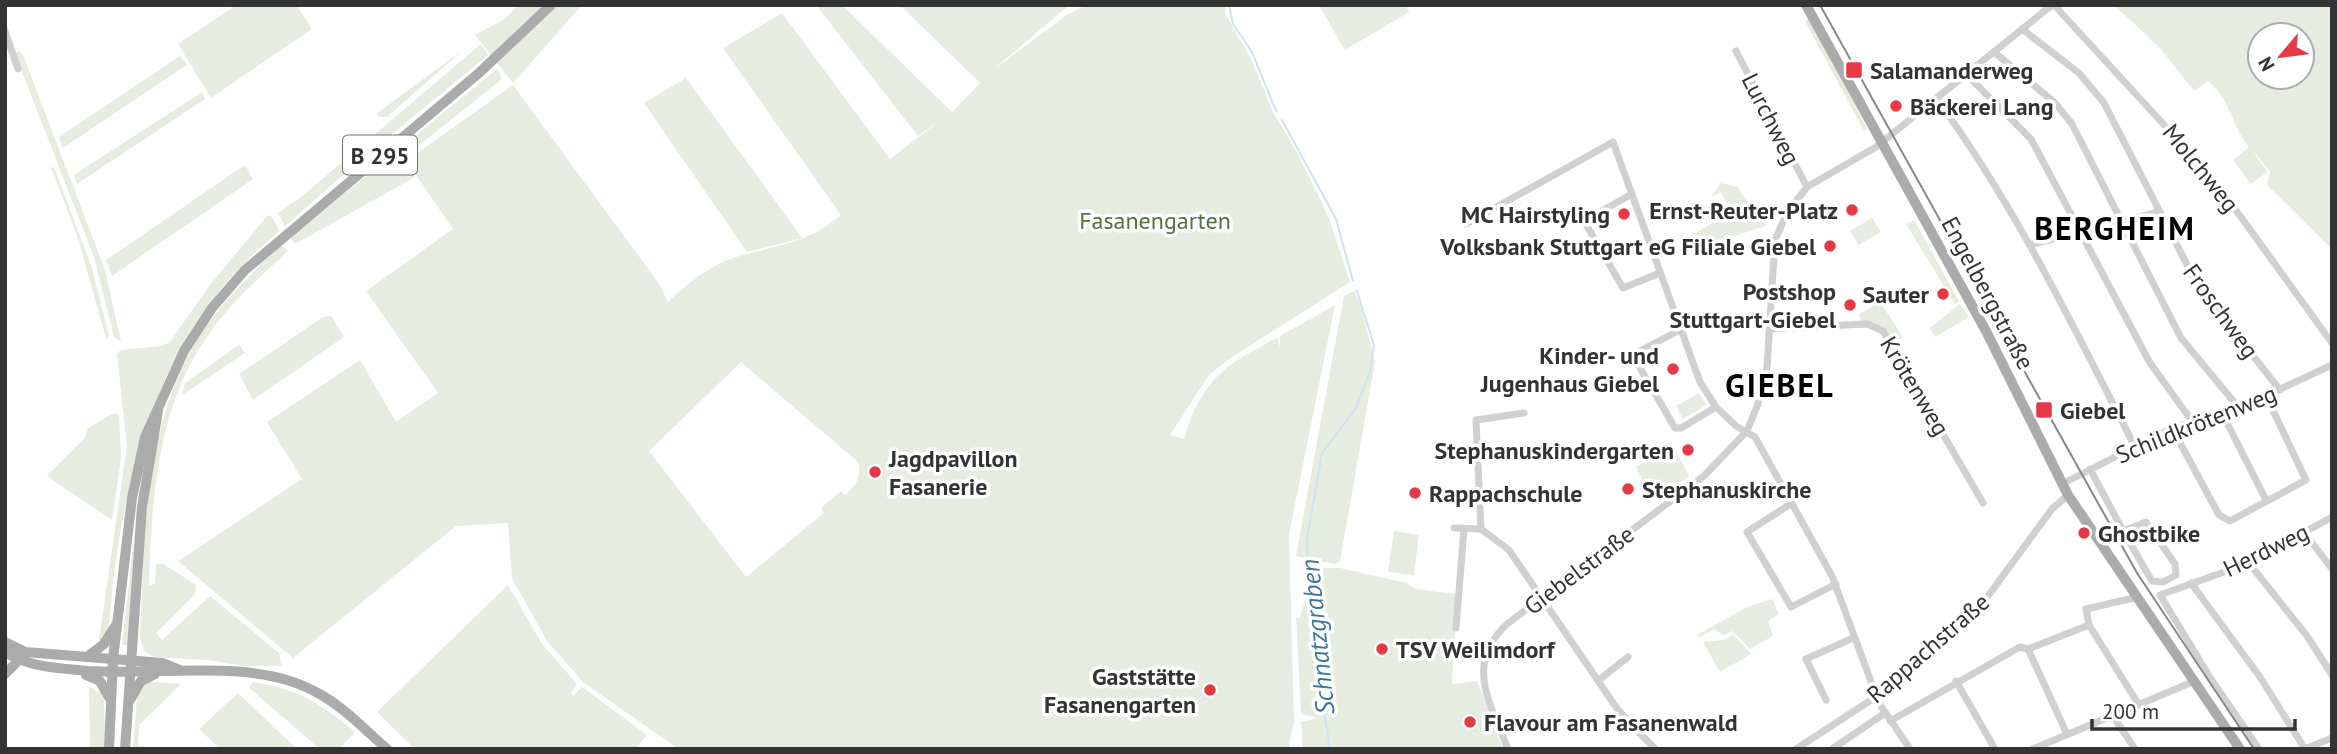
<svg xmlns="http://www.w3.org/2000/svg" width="2337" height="754" font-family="'PT Sans',sans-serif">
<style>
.green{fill:#e6ecdf;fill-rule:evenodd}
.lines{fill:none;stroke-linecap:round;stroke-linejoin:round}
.stream{stroke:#cfe2ee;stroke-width:2}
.minor{stroke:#d0d0d0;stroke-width:7}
.major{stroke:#ababab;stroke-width:10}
.tram{stroke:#888;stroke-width:2}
.poi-dot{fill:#e63946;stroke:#fff;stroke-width:2.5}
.labels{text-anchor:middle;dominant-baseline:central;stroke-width:7;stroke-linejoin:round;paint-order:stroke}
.shield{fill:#fff;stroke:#707070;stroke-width:2}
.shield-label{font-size:23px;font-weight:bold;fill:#333}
.poi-label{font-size:24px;font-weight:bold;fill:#333;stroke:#fff;text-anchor:start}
.street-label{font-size:24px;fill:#333;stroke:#fff}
.park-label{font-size:24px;fill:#56703f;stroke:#fff}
.water-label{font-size:26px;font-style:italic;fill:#3f7597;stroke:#fff}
.district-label{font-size:32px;font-weight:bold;letter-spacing:2px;fill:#000;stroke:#fff}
</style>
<rect width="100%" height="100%" fill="#fff"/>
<!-- green -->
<g class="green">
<polygon points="236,5 296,5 312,29 211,98 178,44"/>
<polygon points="519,5 582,5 513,83 475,35 503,20"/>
<path d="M 816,5 L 842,5 L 952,112 L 991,72 L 980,83 L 900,5 L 1069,5 L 993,70 L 1067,15 L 1086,5 L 1226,5 L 1225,13 L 1251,59 L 1273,112 L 1298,154 L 1329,218 L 1350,282 L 1229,359 L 1209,375 L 1170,435 L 1184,439 C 1202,380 1224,365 1277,338 L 1280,347 L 1280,336 L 1335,305 L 1289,534 L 1294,722 L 1288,749 L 679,749 L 584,683 L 547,641 L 512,578 L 508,523 L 456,526 L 293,658 L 178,561 L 302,479 L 267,422 L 360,360 L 396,422 L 438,393 L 366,291 L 453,229 L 412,169 L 415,177 L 295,244 L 290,238 L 497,69 L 502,79 L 418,146 L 392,171 L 513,85 L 660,285 L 668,302 C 687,284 710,265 736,257 C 777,245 807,244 841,215 L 723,48 L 782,13 L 890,159 L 946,116 L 918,136 ZM 741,362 L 858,462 C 862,478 856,485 845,495 L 841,491 L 821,508 L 824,513 L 746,577 L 649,451 Z"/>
<polygon points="1319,5 1406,5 1409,12 1345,50"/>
<path d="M 2114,5 L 2332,5 L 2332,249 L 2267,185 L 2270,171 L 2252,150 L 2267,172 L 2251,184 L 2233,160 L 2249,147 C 2232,126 2230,99 2208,81 L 2194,91 L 2160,48 ZM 2260,35 L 2302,35 L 2302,77 L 2260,77 Z"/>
<polygon points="1809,19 1867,128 1864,131 1805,21"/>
<polygon points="481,44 488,55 351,168 285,226 278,213 300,198"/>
<polygon points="464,49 387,117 379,117 376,114"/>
<polygon points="19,51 23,55 105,270 121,342 114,337 94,257 21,69 16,53"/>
<polygon points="180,56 187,65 63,148 59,137"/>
<polygon points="686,78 802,238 747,252 644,103"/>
<polygon points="202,92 205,99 77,184 74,175"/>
<polygon points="245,165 253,179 112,276 106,260"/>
<polygon points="54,167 92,268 109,336 106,338 77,235 51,168"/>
<path d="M 1721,183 L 1738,187 C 1746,203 1756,212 1767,225 L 1686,253 L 1680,242 L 1731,212 L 1721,192 L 1711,197 Z"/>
<path d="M 267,216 L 271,216 L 280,231 C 178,312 138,422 118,546 C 113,574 112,603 108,631 L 101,643 L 99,640 L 127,446 L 117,355 L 120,350 L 161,346 L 170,342 L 209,286 Z"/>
<polygon points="1872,218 1881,232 1858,245 1850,231"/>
<polygon points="1914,220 1959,301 1955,304 1906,224"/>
<path d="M 281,245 L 288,251 C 262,275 234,300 213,328 C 157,404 152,494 149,585 L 155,584 L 156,565 L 162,563 L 196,585 L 195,594 L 156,633 L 162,640 L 210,596 L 279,653 L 282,666 L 243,666 L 209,660 L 154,657 L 144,651 L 140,637 C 145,530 143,415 208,324 C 229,295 255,270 281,245 Z"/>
<polygon points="1354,291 1361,306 1375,362 1340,561 1334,564 1296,556 1344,296"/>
<polygon points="1880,302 1903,337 1894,345 1885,332 1862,324 1859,314"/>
<polygon points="1960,304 1969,317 1935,337 1930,328"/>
<polygon points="331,316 344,337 253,400 239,374 323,317"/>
<polygon points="239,345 245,353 182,395 185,383"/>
<polygon points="1699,393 1706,405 1683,419 1676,406"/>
<polygon points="111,414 119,414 121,459 112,520 47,476 85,438 87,429"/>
<polygon points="1673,446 1689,476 1667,493 1650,496 1636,467"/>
<polygon points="140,484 128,645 122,645"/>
<polygon points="1394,531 1419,535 1414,575 1388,572"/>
<polygon points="1313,568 1340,568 1407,583 1416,589 1457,594 1452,684 1477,681 1503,749 1303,749 1301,722 1318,718 1301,714 1296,618 1300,618"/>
<polygon points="508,585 542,644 577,684 571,693 573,696 582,687 647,735 635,749 415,749 377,712"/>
<polygon points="1772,599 1779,614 1768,621 1773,636 1750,649 1733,631 1723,635 1714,629 1699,638 1697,635 1747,607"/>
<polygon points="1733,635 1751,654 1720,672 1703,642 1724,640"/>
<polygon points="147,681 181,684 139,725 138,749 133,749 137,698"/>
<path d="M 253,682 C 299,689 320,703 355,732 L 339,749 L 320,749 L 249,688 Z"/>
<polygon points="89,686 97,692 101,689 104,695 105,749 90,749"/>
<polygon points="238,693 297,749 220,749 199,729"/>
</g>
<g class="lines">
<!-- stream -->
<g class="stream">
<polyline points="1229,5 1233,24 1252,52 1276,111"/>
<polyline points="1282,120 1336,219 1353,281"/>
<polyline points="1330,749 1309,616 1307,539 1322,453 1356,408 1370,371 1374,345 1357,291"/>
</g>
<!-- minor -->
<g class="minor">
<polyline points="2054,5 2212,177 2332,343"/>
<polyline points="2022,29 2079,73 2104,103 2198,286 2280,390"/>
<polyline points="5,31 18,69"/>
<polyline points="1736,51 1807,187"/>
<polyline points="1994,52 2055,103 2072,124 2181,338 2239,408"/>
<polyline points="1966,74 2031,139 2150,363 2192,421"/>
<path d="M 1936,98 C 2015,205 2073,326 2134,445"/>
<polyline points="1632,194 1584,221 1623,288 1660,273"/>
<polyline points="1466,224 1613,142 1700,382 1716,407 1736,426 1755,437 1832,576 1879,703 1910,749"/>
<polyline points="2030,245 2158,212"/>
<polyline points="1770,329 1867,324 1883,331 1983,503"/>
<polyline points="1680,330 1638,352 1636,361 1675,428 1681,428 1716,407"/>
<polyline points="2222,413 2266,500"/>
<polyline points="2172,428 2219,515 2230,521 2306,480 2266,396"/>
<polyline points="2090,469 2123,531 2146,522 2175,564 2176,575 2163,582 2152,581 2123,531"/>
<polyline points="2062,484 2172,428 2239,408 2332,365"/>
<polyline points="1792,503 1747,532 1791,607 1836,584"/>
<polyline points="1454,528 1481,529 1509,550 1618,710 1655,749"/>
<polyline points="1481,529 1476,420 1524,413"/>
<polyline points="2304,532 2332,569"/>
<polyline points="2249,563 2307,636 2332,675"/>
<polyline points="2191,583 2260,677 2305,749"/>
<polyline points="2138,597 2086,609 2089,625 2139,705"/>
<polyline points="1456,628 1464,529"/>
<polyline points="2028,649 2067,734"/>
<polyline points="1599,680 1628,657"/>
<polyline points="1956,681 1995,749"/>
<polyline points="1826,700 1806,659 1853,638"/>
<polyline points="2113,716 2135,749"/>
<polyline points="1890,721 2020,647 2028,649 2089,625"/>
<path d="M 1508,749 C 1490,703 1464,664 1507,624 L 1704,476 L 1747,431 L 1758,404 L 1767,368 L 1775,240 L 1787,213 L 1807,187 L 1876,147 L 2052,5"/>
<polyline points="1796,749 1868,702 1977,611 2052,509 2068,495"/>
<polyline points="1832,749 1885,713"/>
<polyline points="2033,749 2195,681"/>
<polyline points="2259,749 2211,679 2160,595 2249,563 2332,517"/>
<polyline points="2305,749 2332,738"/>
</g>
<!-- major -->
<g class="major">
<polyline points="1806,5 1986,331 2068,495 2240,749"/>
<polyline points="5,642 25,652 163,663 180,670"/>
<path d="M 5,652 C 31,668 59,668 88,671 C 159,676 253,657 316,692 C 343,706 364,729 387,749"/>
<polyline points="87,657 104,644 116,625"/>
<polyline points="5,674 23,656"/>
<polyline points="86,675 100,681 109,697"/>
<polyline points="130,700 141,681 155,674"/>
<polyline points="109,749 113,659 132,498 145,437 184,351 212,308 245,270 479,73 551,5"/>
<polyline points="125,749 142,507 158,411"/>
</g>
<!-- tram -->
<polyline class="tram" points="1820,5 2137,573 2254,749"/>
</g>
<!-- markers -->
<g class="poi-dot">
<rect x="1845" y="61" width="18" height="18" rx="3.5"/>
<circle cx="1896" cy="106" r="7"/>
<circle cx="1852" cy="210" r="7"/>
<circle cx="1624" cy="214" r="7"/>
<circle cx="1830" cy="246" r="7"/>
<circle cx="1943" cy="294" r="7"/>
<circle cx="1850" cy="305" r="7"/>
<circle cx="1673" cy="369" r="7"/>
<rect x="2035" y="401" width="18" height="18" rx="3.5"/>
<circle cx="1688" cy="450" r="7"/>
<circle cx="875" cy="472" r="7"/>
<circle cx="1628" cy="489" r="7"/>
<circle cx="1415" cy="493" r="7"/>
<circle cx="2084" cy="533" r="7"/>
<circle cx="1382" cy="649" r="7"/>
<circle cx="1210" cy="690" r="7"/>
<circle cx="1470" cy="722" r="7"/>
</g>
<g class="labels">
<!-- shield labels -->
<rect class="shield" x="343" y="135.5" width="74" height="39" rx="5"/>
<g class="shield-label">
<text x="380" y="155">B 295</text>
</g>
<!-- poi labels -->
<g class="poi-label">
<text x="1870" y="70">Salamanderweg</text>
<text x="1910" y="106">Bäckerei Lang</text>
<text x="1838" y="210" text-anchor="end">Ernst-Reuter-Platz</text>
<text x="1610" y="214" text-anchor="end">MC Hairstyling</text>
<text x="1816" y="246" text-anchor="end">Volksbank Stuttgart eG Filiale Giebel</text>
<text x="1836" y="291" text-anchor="end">Postshop<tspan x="1836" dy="28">Stuttgart-Giebel</tspan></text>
<text x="1929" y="294" text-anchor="end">Sauter</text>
<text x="1659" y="355" text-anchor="end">Kinder- und<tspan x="1659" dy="28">Jugenhaus Giebel</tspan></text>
<text x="2060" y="410">Giebel</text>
<text x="1674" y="450" text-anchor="end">Stephanuskindergarten</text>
<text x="889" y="458">Jagdpavillon<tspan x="889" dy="28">Fasanerie</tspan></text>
<text x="1642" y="489">Stephanuskirche</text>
<text x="1429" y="493">Rappachschule</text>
<text x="2098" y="533">Ghostbike</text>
<text x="1396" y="649">TSV Weilimdorf</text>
<text x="1196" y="676" text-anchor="end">Gaststätte<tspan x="1196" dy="28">Fasanengarten</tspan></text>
<text x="1484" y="722">Flavour am Fasanenwald</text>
</g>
<!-- street labels -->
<g class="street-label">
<text transform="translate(1771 119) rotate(63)">Lurchweg</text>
<text transform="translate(2201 168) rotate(51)">Molchweg</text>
<text transform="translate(1988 293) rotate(62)">Engelbergstraße</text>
<text transform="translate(2221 311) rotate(54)">Froschweg</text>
<text transform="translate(1915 386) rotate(59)">Krötenweg</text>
<text transform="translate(2196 424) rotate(-22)">Schildkrötenweg</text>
<text transform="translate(2266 550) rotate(-26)">Herdweg</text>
<text transform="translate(1579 570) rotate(-37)">Giebelstraße</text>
<text transform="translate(1928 648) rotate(-41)">Rappachstraße</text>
</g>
<!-- park labels -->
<g class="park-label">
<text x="1155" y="220">Fasanengarten</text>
</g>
<!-- water labels -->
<g class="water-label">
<text transform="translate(1317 637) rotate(-96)">Schnatzgraben</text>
</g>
<!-- district labels -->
<g class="district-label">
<text x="2115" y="228">BERGHEIM</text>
<text x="1780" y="385">GIEBEL</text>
</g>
</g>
<!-- border -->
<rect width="2337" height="754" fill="none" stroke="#333333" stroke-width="14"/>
<!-- north arrow -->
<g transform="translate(2281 56) rotate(241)"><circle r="33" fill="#ffffff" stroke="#adadad" stroke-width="2"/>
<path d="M0-5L12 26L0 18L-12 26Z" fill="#e63946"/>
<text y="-10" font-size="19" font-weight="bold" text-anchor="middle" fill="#333333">N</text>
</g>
<!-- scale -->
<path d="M2092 719v10h203v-10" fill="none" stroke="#333333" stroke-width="3.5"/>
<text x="2102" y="719" font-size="21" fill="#333333" stroke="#ffffff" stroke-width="5" paint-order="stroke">200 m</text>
</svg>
